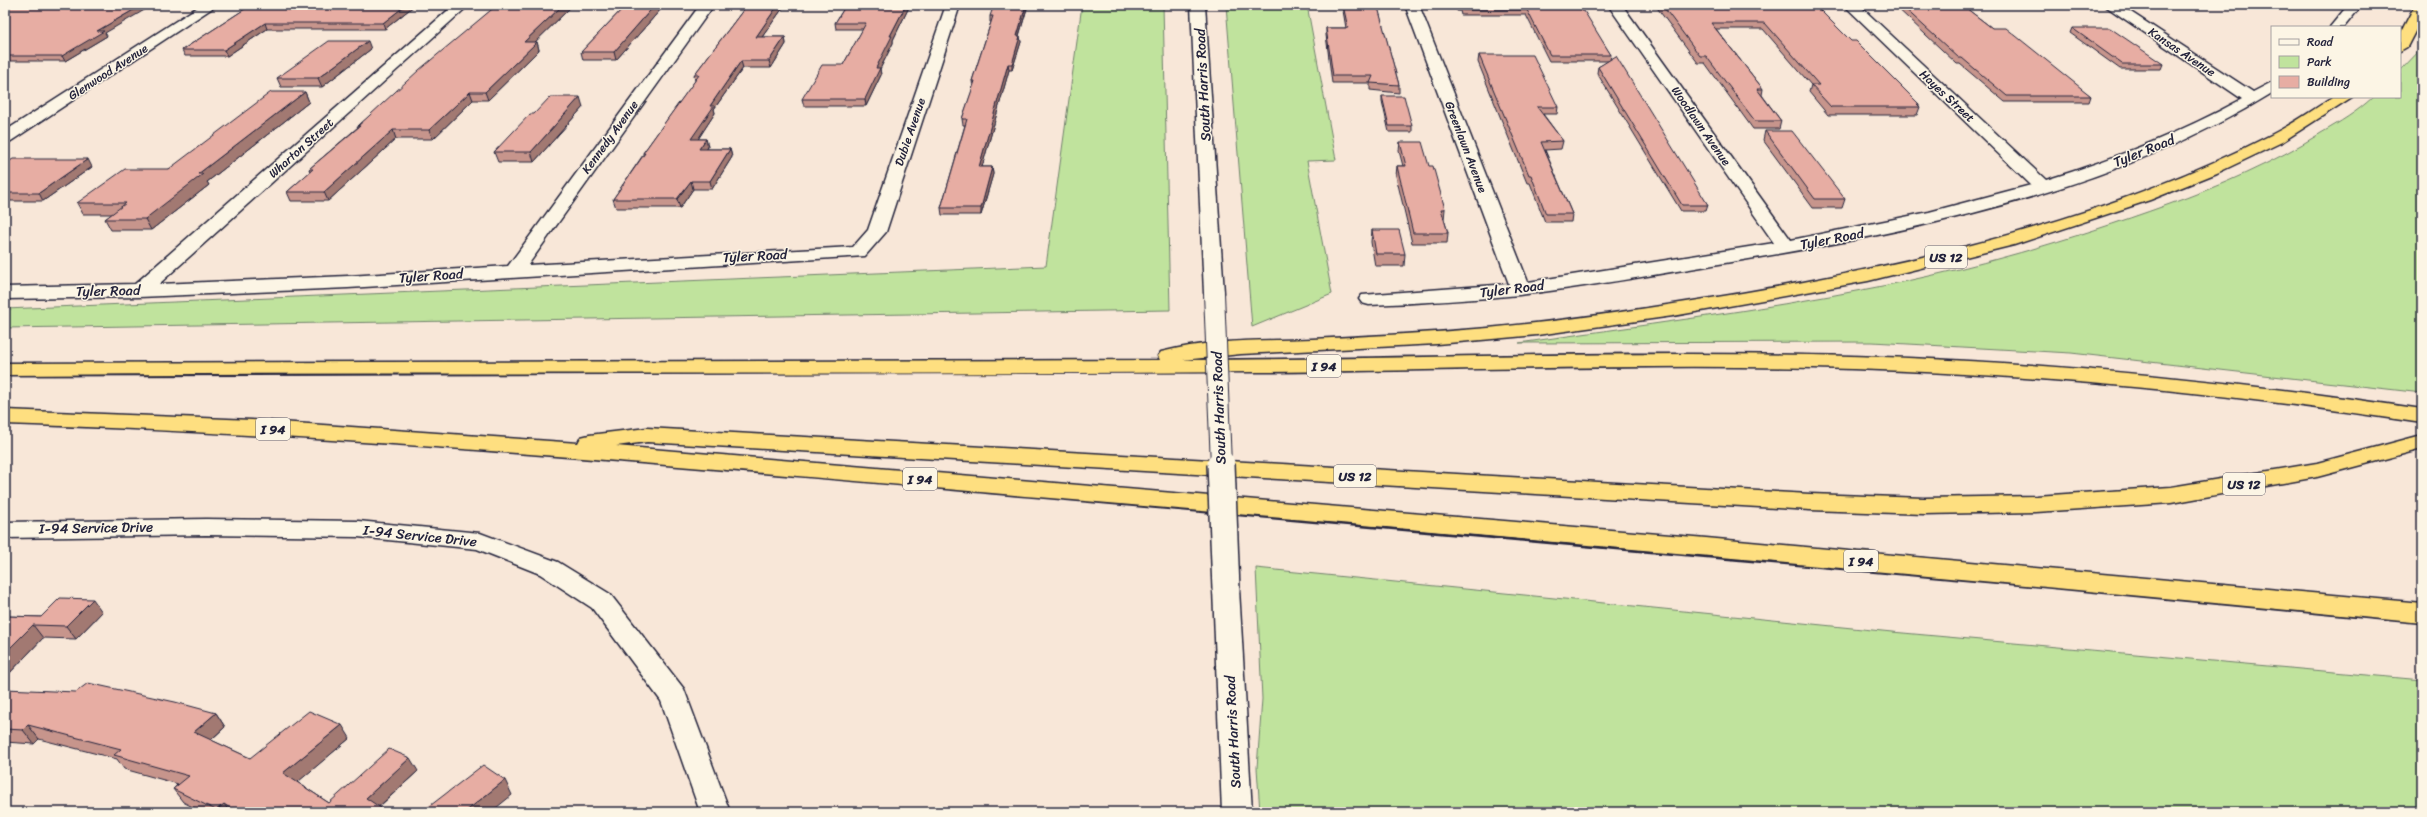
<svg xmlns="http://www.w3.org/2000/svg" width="2427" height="817" font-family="Sriracha,sans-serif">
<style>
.built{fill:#f3d6c8}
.green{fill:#c0e39d;stroke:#71826c}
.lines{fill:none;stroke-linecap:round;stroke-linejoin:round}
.minor-casing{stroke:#22223b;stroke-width:3}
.secondary-casing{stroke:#22223b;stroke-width:3}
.motorway-casing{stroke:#22223b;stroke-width:3}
.minor{fill:#fcf5e5;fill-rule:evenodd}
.secondary{fill:#fcf5e5;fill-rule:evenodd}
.motorway{fill:#fedf80;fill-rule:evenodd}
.secondary-bridge-far1-casing{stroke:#22223b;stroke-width:22;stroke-linecap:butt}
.secondary-bridge-casing{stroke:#22223b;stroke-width:30;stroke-linecap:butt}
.secondary-bridge-far1{stroke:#fcf5e5;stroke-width:20}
.secondary-bridge{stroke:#fcf5e5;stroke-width:27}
.wall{fill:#c7958c;stroke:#22223b}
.shaded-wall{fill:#a27972;stroke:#22223b}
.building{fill:#e7ada3;stroke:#22223b}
.labels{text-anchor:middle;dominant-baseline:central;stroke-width:3;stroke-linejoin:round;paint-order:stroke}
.far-street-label{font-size:12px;fill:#22223b;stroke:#fcf5e5}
.shield{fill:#fcf5e5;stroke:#63616e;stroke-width:1}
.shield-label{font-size:13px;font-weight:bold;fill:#22223b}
.street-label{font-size:14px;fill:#22223b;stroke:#fcf5e5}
</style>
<rect width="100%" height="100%" fill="#f8e7d8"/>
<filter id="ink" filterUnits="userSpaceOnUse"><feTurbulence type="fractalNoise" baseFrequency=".025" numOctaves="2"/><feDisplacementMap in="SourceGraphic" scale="8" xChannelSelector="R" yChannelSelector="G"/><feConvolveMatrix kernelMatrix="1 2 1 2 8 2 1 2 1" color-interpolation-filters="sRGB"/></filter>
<g filter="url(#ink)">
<!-- built -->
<polygon class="built" points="761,806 1117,812 763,812"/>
<!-- green -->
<g class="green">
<polygon points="1082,5 1163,5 1170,310 5,328 5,309 1046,266"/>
<polygon points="1226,5 1307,5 1336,160 1307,161 1332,294 1252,327"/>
<path d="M 2422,48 L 2422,393 L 2071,353 L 1872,342 L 1519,343 C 1637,326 1755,311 1872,288 C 1972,269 2070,240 2167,205 C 2220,186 2273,163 2321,133 C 2340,122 2357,112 2373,97 L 2400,97 L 2400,71 Z"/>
<polygon points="1256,568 1892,632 2422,680 2422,812 1260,812 1257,768 1262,699"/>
</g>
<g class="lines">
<!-- minor casing -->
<g class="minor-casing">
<g id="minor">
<polygon points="201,5 217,5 11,141 5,143 5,131"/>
<polygon points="454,5 469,5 159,284 348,276 508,266 700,5 714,5 528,265 853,247 868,230 946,5 960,5 886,232 865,256 348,288 139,297 5,299 5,287 135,284"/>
<path d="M 1405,5 L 1419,5 L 1528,282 L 1774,243 L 1608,5 L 1622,5 L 1791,240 L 1929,212 L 2031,185 L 1844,5 L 1859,5 L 2046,180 C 2114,159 2180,133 2242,99 L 2104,5 L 2120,5 L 2253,92 L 2272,82 L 2272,93 C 2109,194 1905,233 1719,264 C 1653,275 1586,287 1519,295 C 1469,300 1419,303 1369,305 L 1362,303 L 1359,299 L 1362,295 L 1509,284 Z"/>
<polygon points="2348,5 2362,5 2344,27 2330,27"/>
<polygon points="206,519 358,521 480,533 558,562 610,594 684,689 730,812 700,812 661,701 592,608 540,574 477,549 358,537 206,535 5,538 5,522"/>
</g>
</g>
<!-- secondary casing -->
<g class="secondary-casing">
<g id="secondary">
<polygon points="1191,5 1205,5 1224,293 1221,297 1214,299 1207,297 1204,293"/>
<polygon points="1226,580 1235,583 1239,589 1252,812 1222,812 1213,589 1217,583"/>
</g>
</g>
<!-- motorway casing -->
<g class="motorway-casing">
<g id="motorway">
<polygon points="2415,5 2422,5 2422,18 2407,47 2400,51 2400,34"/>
<path d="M 2333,97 L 2352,97 L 2282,142 L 2217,173 L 2150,200 L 2014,245 L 1868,281 L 1673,316 L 1537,335 L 1437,344 L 1241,354 L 1183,360 C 1406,359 1628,350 1851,356 C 2042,361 2233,381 2422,409 L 2422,423 C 2234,394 2044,375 1853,369 C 1655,363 1456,371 1258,372 C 840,375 423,372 5,375 L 5,363 L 1160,360 L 1158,356 L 1161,352 C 1210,339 1262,341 1312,339 C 1371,336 1430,333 1488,328 C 1573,320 1658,307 1742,293 C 1923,262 2106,219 2271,135 C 2293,124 2313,110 2333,97 Z"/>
<path d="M 5,410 L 252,420 L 578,443 L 581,437 L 589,435 L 647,428 L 1810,494 L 1924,498 L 2036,496 L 2171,487 L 2317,463 L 2422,435 L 2422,449 L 2317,477 L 2171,503 L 2036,512 L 1924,514 L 1810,510 L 647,442 L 616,446 L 1706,538 L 2422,603 L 2422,623 C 1961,578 1500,536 1038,497 C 694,467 350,435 5,424 Z"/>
</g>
</g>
<!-- minor -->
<use href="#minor" class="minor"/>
<!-- secondary -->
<use href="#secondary" class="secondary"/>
<!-- motorway -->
<use href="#motorway" class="motorway"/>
<!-- secondary-bridge-far1 casing -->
<g class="secondary-bridge-far1-casing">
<polyline id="secondary-bridge-far1" points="1214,293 1221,465"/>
</g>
<!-- secondary-bridge casing -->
<g class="secondary-bridge-casing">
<polyline id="secondary-bridge" points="1221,464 1226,589"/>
</g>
<!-- secondary-bridge-far1 -->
<use href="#secondary-bridge-far1" class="secondary-bridge-far1"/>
<!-- secondary-bridge -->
<use href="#secondary-bridge" class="secondary-bridge"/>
</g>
<!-- wall -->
<g class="wall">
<polygon points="251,5 415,5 385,29 267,29 227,56 185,56 182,50"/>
<polygon points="497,5 573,5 535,42 537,42 539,50 488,100 473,100 433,139 396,139 328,201 291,201 287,192 310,172 309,169 358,127 358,126"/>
<polygon points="626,5 660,5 661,9 616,60 583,60 581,52"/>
<polygon points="747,5 785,5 762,37 785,37 786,44 771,68 743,68 714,109 715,113 698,139 706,139 708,147 707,149 730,149 732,157 712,189 693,189 680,208 616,208 613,199 643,155 643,153 695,81 694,75"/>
<polygon points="846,5 910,5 893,40 893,43 880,69 881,75 866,106 804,106 802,99 843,65 863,29 836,29 835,23"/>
<polygon points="1028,5 1019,36 1021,42 1012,70 1009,70 982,167 992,167 993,174 981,215 942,215 941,208 965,125 963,125 962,119 973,88 972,81 991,22 990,22 990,16"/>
<polygon points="1342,5 1377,5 1399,85 1399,93 1370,90 1370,83 1332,83 1326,35 1326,28 1346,28"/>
<polygon points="1455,5 1578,5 1611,55 1610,60 1708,205 1706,211 1681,211 1597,73 1598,67 1609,61 1549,61 1526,15 1461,15 1460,11 1457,11"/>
<polygon points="1655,5 1815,5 1851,41 1919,104 1919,106 1920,107 1917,115 1828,115 1809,92 1811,85 1763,29 1716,29 1763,89 1762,95 1781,121 1779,129 1753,129 1705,63 1698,63"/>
<polygon points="1894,5 1962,5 1992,28 2091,96 2089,102 2005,102 1960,64 1957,64"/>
<polygon points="5,8 105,33 107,36 65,61 5,61"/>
<polygon points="2072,28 2163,64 2161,69 2120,69 2070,33"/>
<polygon points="371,49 322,87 281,87 277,78"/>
<polygon points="1479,55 1558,107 1557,114 1543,114 1563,141 1561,149 1545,150 1572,214 1571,222 1545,222 1530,183 1527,183 1478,62"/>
<polygon points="305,92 309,102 207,182 209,185 151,230 111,230 105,219 112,214 83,214 77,203 169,169"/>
<polygon points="1382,96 1412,126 1412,132 1389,132 1382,101"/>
<polygon points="583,107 534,162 498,162 494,152 534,114"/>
<polygon points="1765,131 1845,199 1842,208 1813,208 1763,140"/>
<polygon points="1400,142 1429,166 1445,209 1444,219 1448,233 1447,243 1412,243 1396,176 1397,166 1403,166 1399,151"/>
<polygon points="5,164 92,167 43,201 5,201"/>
<polygon points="1372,230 1405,254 1404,266 1375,266 1371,242"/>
<polygon points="102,612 76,639 43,638 5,678 5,616 41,617"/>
<polygon points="5,689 216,713 225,727 211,740 250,758 350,738 297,782 329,803 418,771 379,807 387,812 202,812 183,802 173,789 178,784 124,769 117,759 39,739 34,744 5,742"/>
</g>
<!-- shaded-wall -->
<g class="shaded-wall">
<polygon points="142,5 153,5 105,33 107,36 65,61 62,56 97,31"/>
<polygon points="406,5 415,5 385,29 383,23"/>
<polygon points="563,5 573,5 527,50 524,42"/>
<polygon points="655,5 660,5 661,9 616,60 614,52"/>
<polygon points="778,5 785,5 757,44 756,37"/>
<polygon points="906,5 910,5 893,40 893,43 880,69 881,75 866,106 865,99 876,68 890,36"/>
<polygon points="1026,5 1028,5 1017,42 1017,36"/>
<polygon points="265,23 267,29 227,56 224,50"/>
<polygon points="1020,36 1021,42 1012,70 1012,64"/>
<polygon points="785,37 786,44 771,68 769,61"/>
<polygon points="368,41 371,49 322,87 318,78"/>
<polygon points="537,42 539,50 488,100 485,92"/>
<polygon points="741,61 743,68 714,109 715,113 693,147 691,139 710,106"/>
<polygon points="1008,64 1009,70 980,174 979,167"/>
<polygon points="305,92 309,102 207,182 209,185 151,230 145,219 198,174"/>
<polygon points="470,92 473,100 433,139 429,130"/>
<polygon points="580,97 583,107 534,162 531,152"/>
<polygon points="393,130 396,139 328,201 324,192"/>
<polygon points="706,139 708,147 701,157 699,149"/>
<polygon points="730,149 732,157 712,189 710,181"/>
<polygon points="88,159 92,167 43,201 39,193"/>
<polygon points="992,167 993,174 981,215 981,208"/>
<polygon points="691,181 693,189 680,208 677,199"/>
<polygon points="93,599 102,612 76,639 66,626"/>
<polygon points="33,625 43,638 5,678 5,653"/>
<polygon points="216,713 225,727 204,746 194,732"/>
<polygon points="28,725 39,739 34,744 23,730"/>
<polygon points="342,725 350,738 292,787 283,773"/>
<polygon points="410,758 418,771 374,811 366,798"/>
<polygon points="505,780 512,795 491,812 465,812"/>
<polygon points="224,804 230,812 217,812 216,810"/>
</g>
<!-- building -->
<g class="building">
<polygon points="10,5 142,5 97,31 104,31 62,56 5,56 5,8"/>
<polygon points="251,5 406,5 383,23 265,23 224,50 182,50"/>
<polygon points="497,5 563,5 524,42 537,42 485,92 470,92 429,130 393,130 324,192 287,192 313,169 309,169 360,126 358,126 419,70"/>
<polygon points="626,5 655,5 614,52 581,52"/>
<polygon points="747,5 778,5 756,37 785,37 769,61 741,61 710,106 714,106 691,139 706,139 699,149 730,149 710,181 691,181 677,199 613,199 645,153 643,153 699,75 694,75"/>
<polygon points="846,5 906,5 890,36 892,36 876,68 880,68 865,99 802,99 822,65 843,65 866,23 835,23"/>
<polygon points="994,5 1026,5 1017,36 1020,36 1012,64 1008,64 979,167 992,167 981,208 941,208 967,119 962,119 975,81 972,81 993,16 990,16"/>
<polygon points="1343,5 1377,5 1379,11 1399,85 1370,83 1373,76 1333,76 1326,28 1348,28"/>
<polygon points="1457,5 1578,5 1582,11 1584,11 1611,55 1550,55 1527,10 1462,10 1460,6 1458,6"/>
<polygon points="1662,5 1815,5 1851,41 1856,41 1919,104 1917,104 1920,107 1831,107 1811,85 1819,85 1765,23 1711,23 1763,89 1757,89 1781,121 1755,121 1706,56 1700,56"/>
<polygon points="1901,5 1962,5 1992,28 2006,28 2091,96 2007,96 1962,58 1959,58"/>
<polygon points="2072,28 2110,28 2163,64 2122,64"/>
<polygon points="329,41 368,41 318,78 277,78"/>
<polygon points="1479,55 1533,55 1558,107 1537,107 1563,141 1541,142 1572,214 1546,214 1531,175 1529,175"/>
<polygon points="1616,56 1708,205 1682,205 1598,67"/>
<polygon points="271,92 305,92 198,174 203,174 145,219 105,219 126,203 77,203 125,169 169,169"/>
<polygon points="1382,96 1404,96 1412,126 1389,126"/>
<polygon points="550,97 580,97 531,152 494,152 530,114 534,114"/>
<polygon points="1765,131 1792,131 1845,199 1815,199"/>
<polygon points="1400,142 1422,142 1429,166 1433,166 1445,209 1441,209 1448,233 1413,233 1397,166 1406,166"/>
<polygon points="13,159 88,159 39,193 5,193 5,164"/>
<polygon points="1372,230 1399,230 1405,254 1376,254"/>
<polygon points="60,598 93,599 66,626 33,625 5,653 5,616 41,617"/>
<polygon points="88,683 175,702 216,713 194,732 250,758 309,711 342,725 283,773 329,803 389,749 410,758 366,798 387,812 236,812 224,804 216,810 173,789 189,776 114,755 121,749 28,725 23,730 5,729 5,689 76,692"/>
<polygon points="483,765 505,780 465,812 422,812"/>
<polygon points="541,808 545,812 536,812"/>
</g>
</g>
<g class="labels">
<!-- far-street labels -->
<g class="far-street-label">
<text transform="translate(2182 52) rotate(34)">Kansas Avenue</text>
<text transform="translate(108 72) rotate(-33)">Glenwood Avenue</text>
<text transform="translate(1947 96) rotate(43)">Hayes Street</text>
<text transform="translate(1701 126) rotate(55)">Woodlawn Avenue</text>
<text transform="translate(910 132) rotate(-71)">Dubie Avenue</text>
<text transform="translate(610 137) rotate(-54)">Kennedy Avenue</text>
<text transform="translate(1466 147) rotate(69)">Greenlawn Avenue</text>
<text transform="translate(301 148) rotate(-42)">Wharton Street</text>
</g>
<!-- shield labels -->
<g class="shield">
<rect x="1925" y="246" width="42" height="22" rx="3"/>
<rect x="1307" y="355" width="34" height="22" rx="3"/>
<rect x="256" y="418" width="34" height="22" rx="3"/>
<rect x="1334" y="465" width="42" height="22" rx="3"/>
<rect x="903" y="468" width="34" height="22" rx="3"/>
<rect x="2223" y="473" width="42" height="22" rx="3"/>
<rect x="1844" y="550" width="34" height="22" rx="3"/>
</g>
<g class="shield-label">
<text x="1946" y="257">US 12</text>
<text x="1324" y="366">I 94</text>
<text x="273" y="429">I 94</text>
<text x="1355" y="476">US 12</text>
<text x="920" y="479">I 94</text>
<text x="2244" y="484">US 12</text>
<text x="1861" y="561">I 94</text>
</g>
<!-- street labels -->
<g class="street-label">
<text transform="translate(1203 85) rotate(-93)">South Harris Road</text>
<text transform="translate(2144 151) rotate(-22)">Tyler Road</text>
<text transform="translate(1832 239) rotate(-11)">Tyler Road</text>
<text transform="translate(755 256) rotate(-3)">Tyler Road</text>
<text transform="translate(431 276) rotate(-4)">Tyler Road</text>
<text transform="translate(1512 289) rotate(-7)">Tyler Road</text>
<text transform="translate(108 291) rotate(-1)">Tyler Road</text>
<text transform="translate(1219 408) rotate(-92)">South Harris Road</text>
<text transform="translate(96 528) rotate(-1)">I-94 Service Drive</text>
<text transform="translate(420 536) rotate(6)">I-94 Service Drive</text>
<text transform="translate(1233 732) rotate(-93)">South Harris Road</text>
</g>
</g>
<!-- margin -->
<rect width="2427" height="817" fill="none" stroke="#fcf5e5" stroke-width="20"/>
<rect x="10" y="10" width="2407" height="797" fill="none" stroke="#22223b" stroke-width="1.5" filter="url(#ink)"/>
<!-- legend -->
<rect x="2271" y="26" width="130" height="72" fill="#fcf5e5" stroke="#a5a1a1"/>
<rect x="2279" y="39" width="20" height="6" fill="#fcf5e5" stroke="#a5a1a1"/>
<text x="2307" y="46" font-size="12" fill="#22223b">Road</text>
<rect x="2279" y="56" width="20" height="12" fill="#c0e39d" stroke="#a5a1a1"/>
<text x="2307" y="66" font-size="12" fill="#22223b">Park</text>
<rect x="2279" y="76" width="20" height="12" fill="#e7ada3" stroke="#a5a1a1"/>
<text x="2307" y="86" font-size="12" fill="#22223b">Building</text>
</svg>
